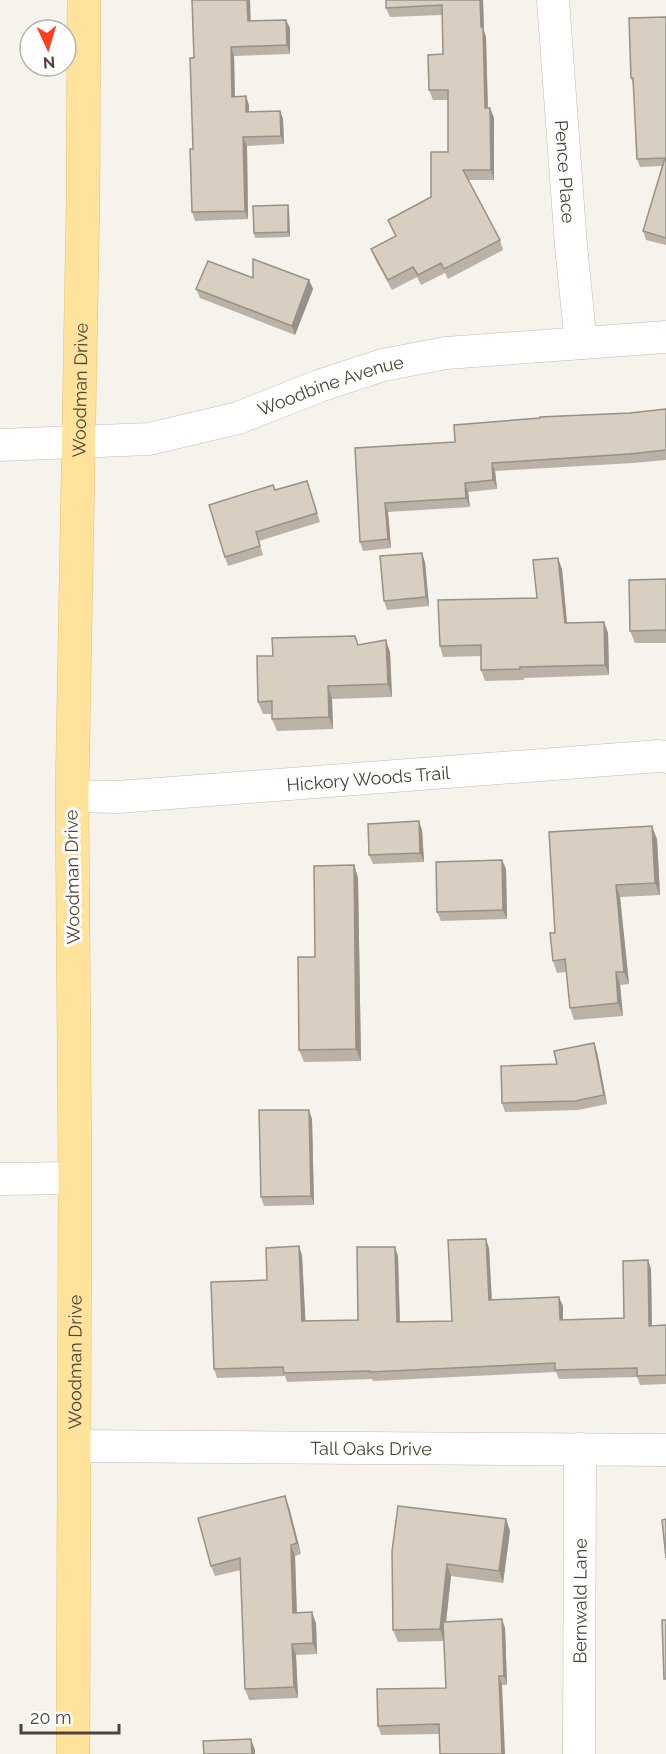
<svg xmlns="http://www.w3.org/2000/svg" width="666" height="1754" font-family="Raleway,sans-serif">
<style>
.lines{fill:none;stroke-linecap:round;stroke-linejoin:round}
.street-casing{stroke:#c2bbae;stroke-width:33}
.primary-casing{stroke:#e6c16a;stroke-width:34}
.street{stroke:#fff;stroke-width:32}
.primary{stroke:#ffe39c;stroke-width:33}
.wall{fill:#bab2a6}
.shaded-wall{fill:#979187}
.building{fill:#d8cfc1;stroke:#979187;stroke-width:1.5}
.labels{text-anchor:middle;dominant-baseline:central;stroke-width:6;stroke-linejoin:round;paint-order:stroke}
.street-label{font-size:18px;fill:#4b4439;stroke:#fff}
</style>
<rect width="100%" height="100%" fill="#f6f3ec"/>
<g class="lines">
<!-- street casing -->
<g class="street-casing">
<g id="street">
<path id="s1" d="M 553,0 L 571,246 L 581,343"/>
<path id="s2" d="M 0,445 L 149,439 L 238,418 L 319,386 L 383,365 L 446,353 L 666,337"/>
<path id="s3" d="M 72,796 L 118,797 L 659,756 L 666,757"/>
<polyline points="0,1179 75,1178"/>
<path id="s4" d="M 75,1446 L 666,1450"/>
<path id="s5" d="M 579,1754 L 580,1449"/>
</g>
</g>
<!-- primary casing -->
<g class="primary-casing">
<g id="primary">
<path id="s6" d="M 73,1754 L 75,1178 L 72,796 L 83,201 L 84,0"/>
</g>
</g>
<!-- street -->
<use href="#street" class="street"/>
<!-- primary -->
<use href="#primary" class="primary"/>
</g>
<!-- wall -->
<g class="wall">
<polygon points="386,0 483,0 484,31 486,37 488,108 490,108 494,118 494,180 468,180 500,240 503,250 448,279 445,273 421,285 417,277 392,290 375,259 371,249 395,236 388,220 431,197 448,152 448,100 433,100 429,90 443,54 442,15 390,17 386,8"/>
<polygon points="666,17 666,245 646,240 643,231 662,166 640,167 637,159 634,86 631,78"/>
<polygon points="250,21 290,28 290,54 234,56 235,97 249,105 249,112 280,111 283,119 284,144 247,146 248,219 195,221 192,212 194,58"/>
<polygon points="288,205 289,210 290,237 255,238 254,233"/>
<polygon points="253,278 309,280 313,289 295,335 200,298 196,289"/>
<polygon points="666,409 666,460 633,463 495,471 497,489 468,492 470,507 388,512 391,548 363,551 360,542 355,448 455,442 630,413"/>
<polygon points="275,490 310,490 320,522 259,541 263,555 228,566 225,557"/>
<polygon points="425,562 429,606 387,610 384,601"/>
<polygon points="562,569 567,623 604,622 608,633 609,675 524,678 524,680 485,681 481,670 481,656 443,657 440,646 537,598"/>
<polygon points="666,579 666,643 635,643 630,631"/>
<polygon points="358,645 390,652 392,697 332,699 333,729 277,731 272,719 272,714 263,714 258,702 273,656"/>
<polygon points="422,830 424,862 373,864 369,855"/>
<polygon points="657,839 660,895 620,897 629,984 620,985 623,1016 574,1020 570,1008 566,972 557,973 553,961 555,933"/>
<polygon points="502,860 506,869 507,919 441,921 437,912"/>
<polygon points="354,865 358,878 361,1061 304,1062 299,1050 315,957"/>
<polygon points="594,1043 597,1052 607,1104 578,1110 505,1112 502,1103 557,1064"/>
<polygon points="312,1119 314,1205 264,1206 261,1197"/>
<polygon points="489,1248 492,1299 563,1306 563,1320 624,1318 648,1260 651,1269 652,1326 666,1325 666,1384 640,1385 637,1377 559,1379 556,1372 373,1381 372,1379 287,1382 285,1376 217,1378 214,1369 267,1280 302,1255 305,1321 358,1320 398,1256 400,1322 452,1321"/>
<polygon points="289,1507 301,1554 295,1556 297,1613 316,1623 317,1654 296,1655 298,1698 249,1700 245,1689 241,1570 215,1576 211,1566"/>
<polygon points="506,1519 510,1531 503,1583 451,1576 446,1622 505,1628 507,1685 502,1685 439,1734 381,1735 378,1726 446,1688 444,1641 398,1642 393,1630 392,1551"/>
</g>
<!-- shaded-wall -->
<g class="shaded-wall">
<polygon points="247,0 250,0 251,29 248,21"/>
<polygon points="480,0 483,0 484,31 486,37 488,118 485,108"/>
<polygon points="286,20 290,28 290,54 287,45"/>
<polygon points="231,47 234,56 235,105 232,97"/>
<polygon points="246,96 249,105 249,121 246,112"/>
<polygon points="490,108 494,118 494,180 491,170"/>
<polygon points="280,111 283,119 284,144 281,136"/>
<polygon points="243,137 247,146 248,219 245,211"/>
<polygon points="288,205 289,210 290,237 288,232"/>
<polygon points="309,280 313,289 295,335 292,326"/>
<polygon points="492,463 495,471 497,489 493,480"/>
<polygon points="465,483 468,492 470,507 466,498"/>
<polygon points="385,503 388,512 391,548 388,539"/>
<polygon points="422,553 425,562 429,606 426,597"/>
<polygon points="558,558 562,569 568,634 565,623"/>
<polygon points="604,622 608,633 609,675 605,665"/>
<polygon points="386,640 390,652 392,697 388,684"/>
<polygon points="328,686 332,699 333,729 329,717"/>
<polygon points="419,821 422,830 424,862 420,853"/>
<polygon points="652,826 657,839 660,895 655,883"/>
<polygon points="502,860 506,869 507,919 503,910"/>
<polygon points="354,865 358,878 361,1061 356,1049"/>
<polygon points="616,885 620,897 629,984 624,972"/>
<polygon points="616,972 620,985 623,1016 618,1003"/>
<polygon points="594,1043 597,1052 607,1104 604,1095"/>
<polygon points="309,1110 312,1119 314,1205 311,1196"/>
<polygon points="486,1239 489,1248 492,1308 489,1300"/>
<polygon points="299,1246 302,1255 306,1330 302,1321"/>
<polygon points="395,1247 398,1256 400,1331 397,1322"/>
<polygon points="648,1260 651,1269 652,1335 649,1326"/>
<polygon points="559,1297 563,1306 563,1328 560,1320"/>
<polygon points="285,1496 289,1507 301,1554 297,1543"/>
<polygon points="506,1519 510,1531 503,1583 499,1571"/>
<polygon points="291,1545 295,1556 297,1624 293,1613"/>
<polygon points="447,1564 451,1576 444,1641 440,1629"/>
<polygon points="312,1612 316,1623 317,1654 313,1643"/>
<polygon points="502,1619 505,1628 507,1685 504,1676"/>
<polygon points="292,1644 296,1655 298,1698 294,1687"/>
<polygon points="499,1676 502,1685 505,1754 502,1754"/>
<polygon points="251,1739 255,1750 255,1754 252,1754"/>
</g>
<!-- building -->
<g class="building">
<polygon points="192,0 247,0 248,21 286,20 287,45 231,47 232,97 246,96 246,112 280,111 281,136 243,137 245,211 192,212 190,149 193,149 190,58 194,58"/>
<polygon points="386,0 480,0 481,27 483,27 485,108 490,108 491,170 463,170 500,240 444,269 441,263 418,275 413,267 388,280 371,249 396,236 388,220 431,197 431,152 448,152 448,90 429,90 428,55 443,54 442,5 386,8"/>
<polygon points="666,17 666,238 643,231 665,158 637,159 633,78 631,78 629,18"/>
<polygon points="288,205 288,232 254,233 253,206"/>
<polygon points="253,259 309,280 292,326 196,289 208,261 253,278"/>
<polygon points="666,409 666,450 629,454 492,463 493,480 465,483 466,498 385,503 388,539 360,542 355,448 455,442 454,425 540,418 540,417 630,413"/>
<polygon points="307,481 317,513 256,532 260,546 225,557 209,505 273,485 275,490"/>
<polygon points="422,553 426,597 384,601 380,556"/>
<polygon points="558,558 565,623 604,622 605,665 520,667 520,669 481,670 481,645 440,646 438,600 537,598 533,560"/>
<polygon points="666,579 666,630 630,631 629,580"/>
<polygon points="355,636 358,645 386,640 388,684 328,686 329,717 272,719 272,701 258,702 257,656 273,656 272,638"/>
<polygon points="419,821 420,853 369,855 368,824"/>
<polygon points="652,826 655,883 616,885 624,972 616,972 618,1003 570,1008 565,959 553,961 550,933 555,933 549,832"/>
<polygon points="502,860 503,910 437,912 436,862"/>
<polygon points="354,865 356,1049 299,1050 298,957 315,957 314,866"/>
<polygon points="594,1043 604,1095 575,1101 502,1103 501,1066 557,1064 554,1051"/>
<polygon points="259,1110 309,1110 311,1196 261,1197"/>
<polygon points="486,1239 489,1300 559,1297 560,1320 624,1318 623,1261 648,1260 649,1326 666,1325 666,1375 637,1376 637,1368 555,1370 555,1363 370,1372 370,1371 284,1373 283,1367 214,1369 211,1282 267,1280 266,1248 299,1246 302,1321 358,1320 357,1247 395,1247 397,1322 452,1321 448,1240"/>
<polygon points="285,1496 297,1543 291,1545 293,1613 312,1612 313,1643 292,1644 294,1687 245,1689 240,1558 211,1566 198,1518"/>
<polygon points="398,1506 506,1519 499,1571 447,1564 440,1629 393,1630 392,1551"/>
<polygon points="666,1519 666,1558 662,1520"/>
<polygon points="502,1619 504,1676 499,1676 502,1754 440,1754 439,1724 378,1726 377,1689 446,1688 443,1622"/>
<polygon points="662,1620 666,1620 666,1679 664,1679"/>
<polygon points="251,1739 252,1754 204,1754 203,1741"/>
</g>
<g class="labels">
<!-- street labels -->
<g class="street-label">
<text stroke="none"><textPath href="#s1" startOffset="172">Pence Place</textPath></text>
<text stroke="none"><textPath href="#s2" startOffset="339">Woodbine Avenue</textPath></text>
<text stroke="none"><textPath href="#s6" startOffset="1364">Woodman Drive</textPath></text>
<text stroke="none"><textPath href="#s3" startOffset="297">Hickory Woods Trail</textPath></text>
<text transform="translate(72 877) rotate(-91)">Woodman Drive</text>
<text stroke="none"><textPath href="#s6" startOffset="392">Woodman Drive</textPath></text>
<text stroke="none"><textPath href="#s4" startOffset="296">Tall Oaks Drive</textPath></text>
<text stroke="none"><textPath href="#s5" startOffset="153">Bernwald Lane</textPath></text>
</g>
</g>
<!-- north arrow -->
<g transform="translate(48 48) rotate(176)"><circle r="28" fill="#ffffff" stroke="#b7b4b0" stroke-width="1.5"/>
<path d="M0-4.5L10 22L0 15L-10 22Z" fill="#fc3f1d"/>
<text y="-9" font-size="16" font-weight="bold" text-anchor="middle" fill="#4b4439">N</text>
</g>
<!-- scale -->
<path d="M21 1724v9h98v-9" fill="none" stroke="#4b4439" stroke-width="3"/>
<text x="30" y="1724" font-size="18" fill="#4b4439" stroke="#ffffff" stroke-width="4.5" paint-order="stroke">20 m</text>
</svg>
